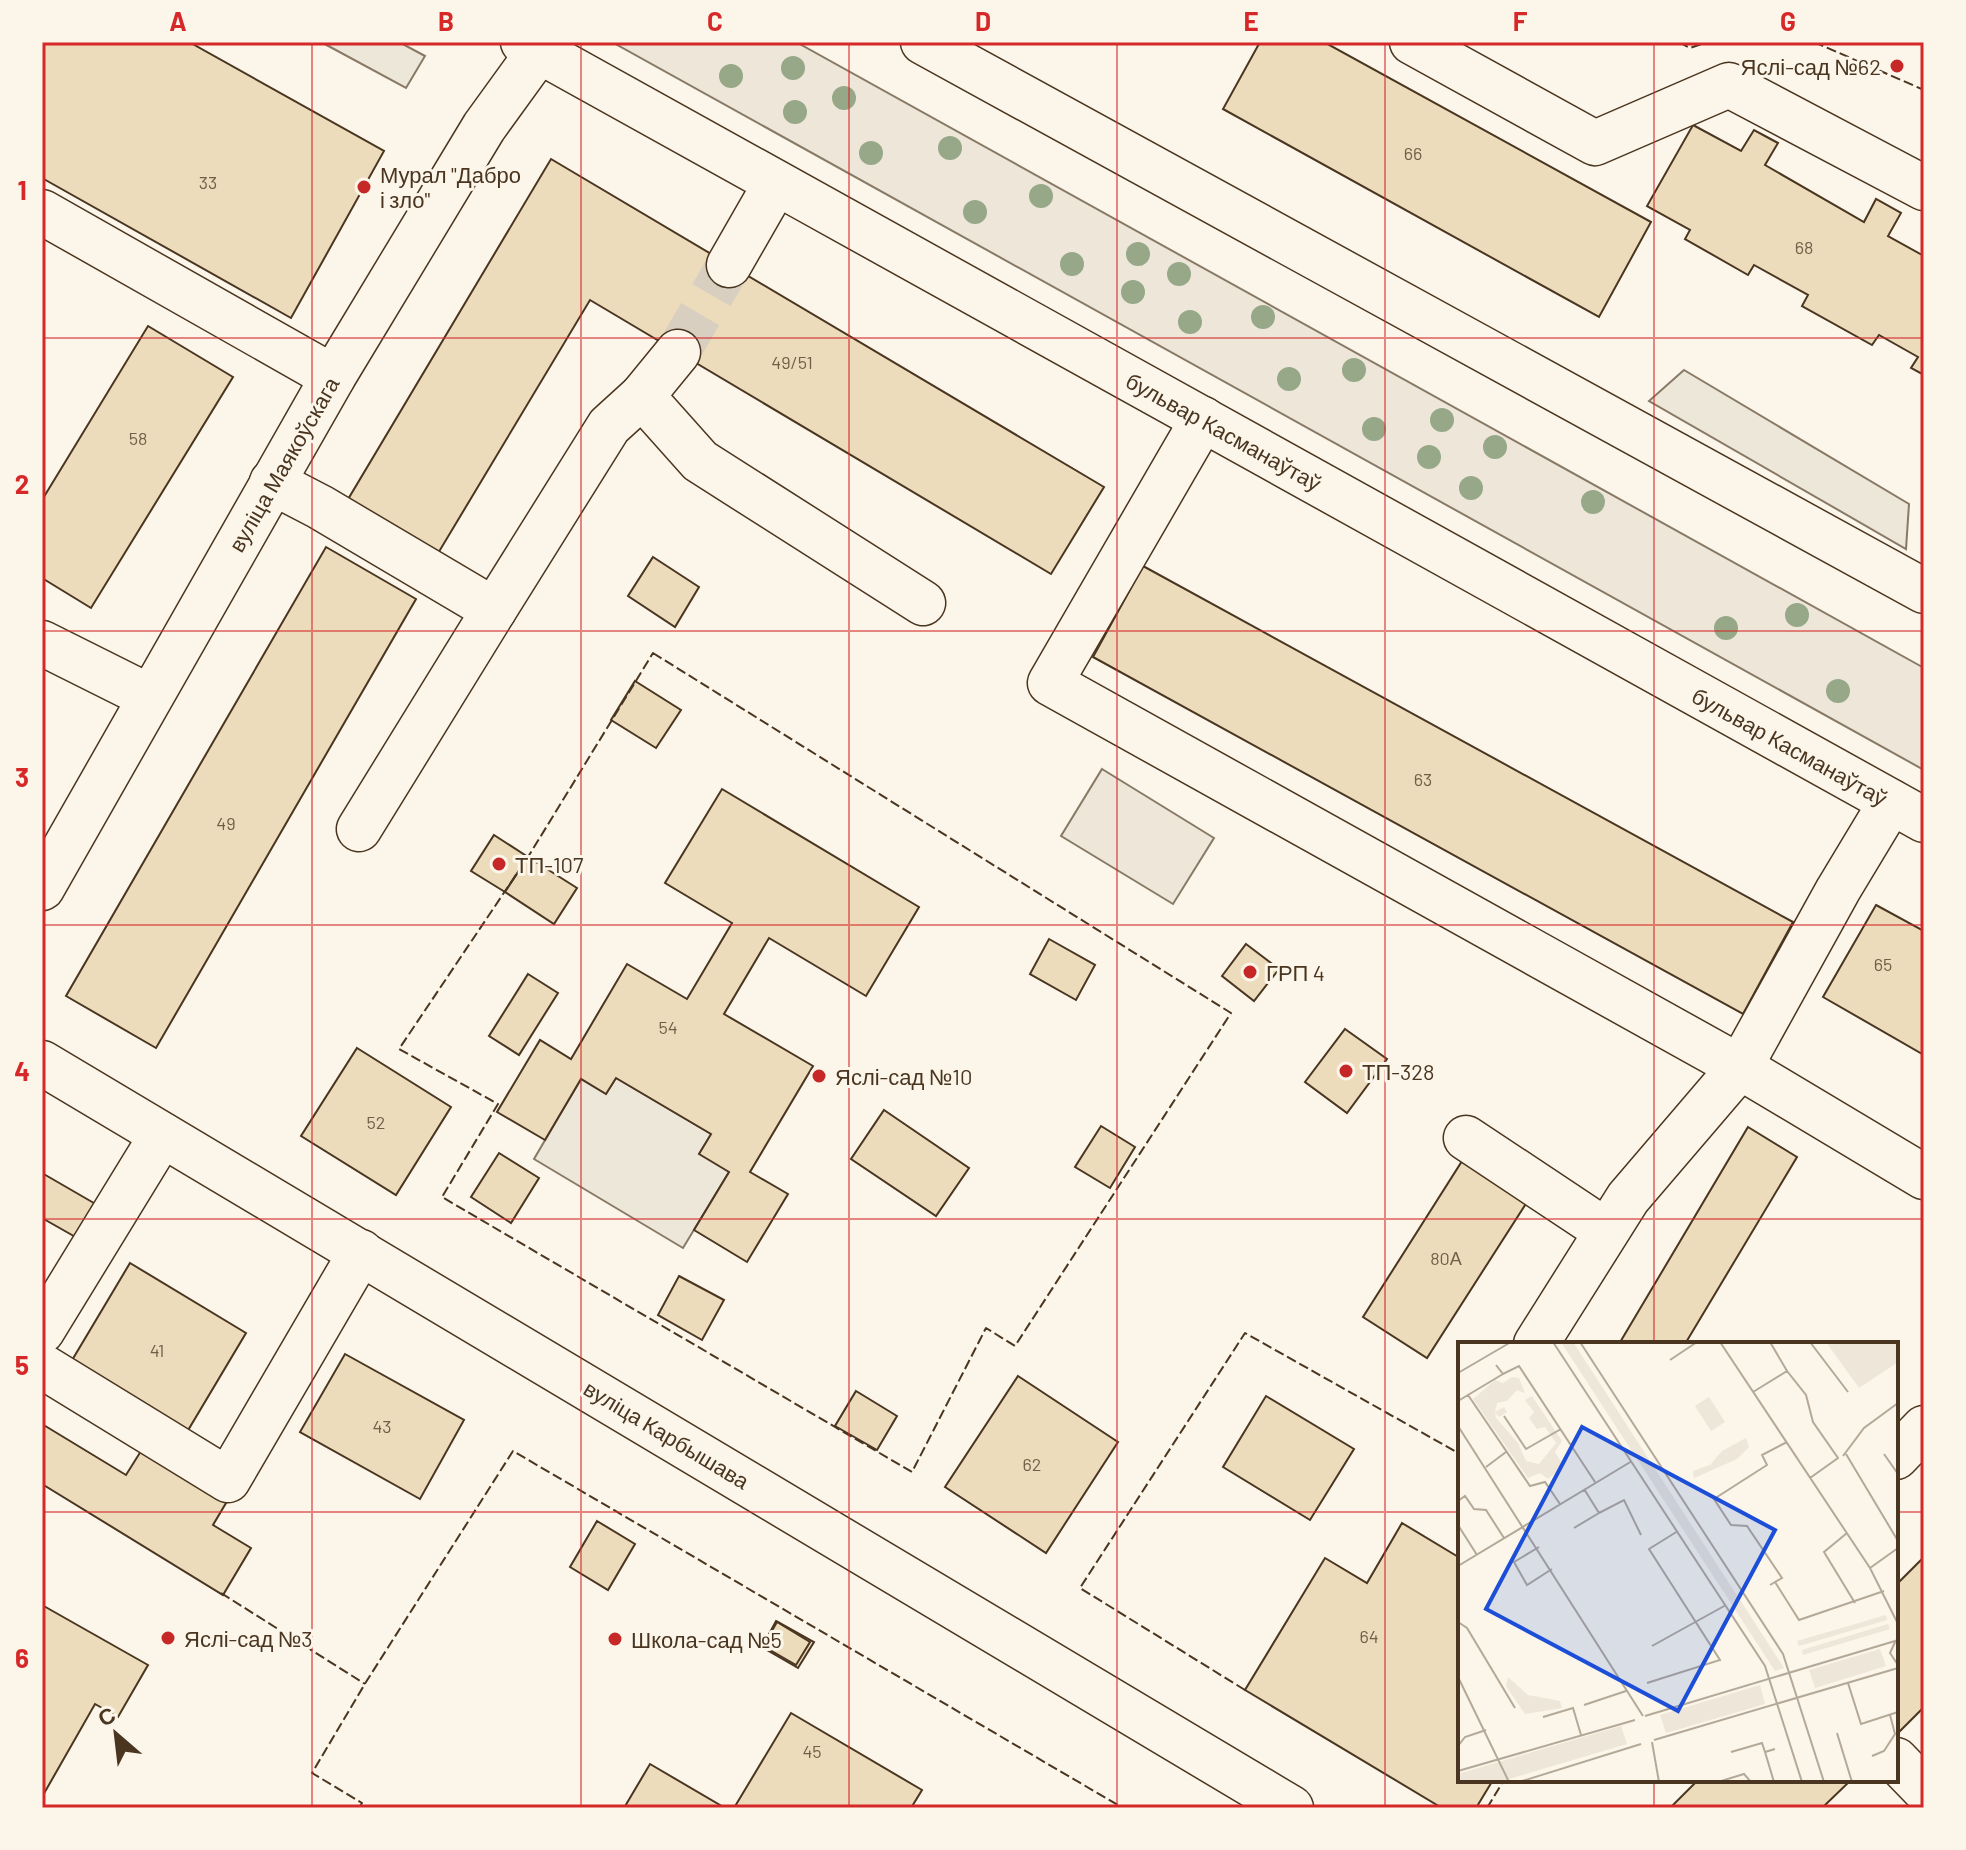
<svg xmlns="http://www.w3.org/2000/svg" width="1966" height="1850" font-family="Barlow,sans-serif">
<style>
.green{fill:#ede6d9;stroke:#887966;stroke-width:2}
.parking{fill:#ede7d9;stroke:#887966;stroke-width:2}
.building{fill:#ecdcbc;stroke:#4a3520;stroke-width:2}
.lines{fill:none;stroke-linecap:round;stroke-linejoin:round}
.minor-tunnel{stroke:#d8cfc1;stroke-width:44;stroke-dasharray:44 22;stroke-linecap:butt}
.minor-casing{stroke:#4a3520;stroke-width:47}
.major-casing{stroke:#4a3520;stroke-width:47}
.minor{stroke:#fbf6e9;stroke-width:44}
.major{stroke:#fbf6e9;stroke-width:44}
.fence{stroke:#4a3520;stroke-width:2;stroke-dasharray:10 4;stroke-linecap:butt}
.tree{fill:#96a887}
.grid{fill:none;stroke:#d62828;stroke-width:2;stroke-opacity:0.55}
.poi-dot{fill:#c62828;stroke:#fbf6e9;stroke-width:3}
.labels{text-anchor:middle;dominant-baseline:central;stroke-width:6;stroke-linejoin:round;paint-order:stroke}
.number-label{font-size:18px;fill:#725f47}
.poi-label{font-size:22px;fill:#4a3520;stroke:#fbf6e9;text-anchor:start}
.street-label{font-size:22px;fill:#4a3520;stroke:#fbf6e9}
.inset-road{fill:none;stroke:#b4a999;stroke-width:2}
.view{fill:#1d4ed8;fill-opacity:0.15;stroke:#1d4ed8;stroke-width:4}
.inset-edge{fill:none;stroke:#4a3520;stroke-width:4}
.neatline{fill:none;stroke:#d62828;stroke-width:3}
.grid-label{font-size:26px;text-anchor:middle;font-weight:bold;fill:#d62828}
</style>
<rect width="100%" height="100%" fill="#fbf6e9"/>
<!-- green -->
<g class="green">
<polygon points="612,42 796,42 1924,668 1924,770"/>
<polygon points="1102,769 1214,838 1173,904 1061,836"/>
</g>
<!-- parking -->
<g class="parking">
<polygon points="321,42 399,42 425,56 406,88"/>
<polygon points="1684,370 1909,504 1906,549 1649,401"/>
<polygon points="616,1078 711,1134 729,1172 683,1248 534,1159 581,1079 606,1094"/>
</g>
<!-- building -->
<g class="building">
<polygon points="42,42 189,42 384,151 291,318 42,178"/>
<polygon points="1260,42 1324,42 1651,222 1599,317 1223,109"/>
<polygon points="1693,125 1741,151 1754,130 1765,136 1778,143 1765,165 1864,222 1876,199 1901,213 1888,236 1924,256 1924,375 1911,368 1918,357 1879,335 1872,345 1802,306 1808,295 1754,265 1748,275 1685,239 1690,230 1647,206"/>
<polygon points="551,159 1104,487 1051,574 590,300 437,555 347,501"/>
<polygon points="148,326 233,377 91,608 42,578 42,500"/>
<polygon points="326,547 416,599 156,1048 66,996"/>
<polygon points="653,557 699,587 675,627 628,596"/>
<polygon points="1143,566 1793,922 1743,1014 1093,657"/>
<polygon points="635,681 681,710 656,748 611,720"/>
<polygon points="722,789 919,907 866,996 769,938 724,1014 813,1066 750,1172 788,1194 747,1262 694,1230 729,1172 699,1154 711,1134 616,1078 606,1094 581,1079 545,1140 497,1112 540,1040 571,1059 627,964 687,999 732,923 665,883"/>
<polygon points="494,835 528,857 505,892 471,871"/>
<polygon points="528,857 577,888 554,924 505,892"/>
<polygon points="1876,905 1924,931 1924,1055 1823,997"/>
<polygon points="1049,939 1095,965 1076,1000 1030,974"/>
<polygon points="1246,944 1279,969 1254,1001 1222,976"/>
<polygon points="528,974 558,993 519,1055 489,1036"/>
<polygon points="1345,1029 1387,1059 1347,1113 1305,1082"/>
<polygon points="357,1048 451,1107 396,1195 301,1136"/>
<polygon points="884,1110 969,1168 936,1216 851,1159"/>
<polygon points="1101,1126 1135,1147 1110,1188 1075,1167"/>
<polygon points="1748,1127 1797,1157 1685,1344 1619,1344"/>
<polygon points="499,1153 539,1178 511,1223 471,1197"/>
<polygon points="1464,1158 1529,1199 1427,1358 1363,1317"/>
<polygon points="42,1173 99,1206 79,1239 42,1218"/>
<polygon points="130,1263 246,1333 184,1437 68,1367"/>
<polygon points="679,1276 724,1300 702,1340 658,1315"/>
<polygon points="345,1354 464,1420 420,1499 300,1432"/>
<polygon points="1018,1376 1118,1442 1046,1553 945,1487"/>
<polygon points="856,1391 897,1416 877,1450 835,1426"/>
<polygon points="1266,1396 1354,1449 1310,1520 1223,1467"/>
<polygon points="42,1424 126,1475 141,1451 226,1503 213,1525 251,1548 223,1595 42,1484"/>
<polygon points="597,1521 635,1544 608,1590 570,1567"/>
<polygon points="1402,1523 1460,1558 1460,1780 1493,1780 1476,1808 1442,1808 1245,1690 1325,1558 1367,1583"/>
<polygon points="1924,1557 1924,1707 1896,1735 1896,1585"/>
<polygon points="42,1605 148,1665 118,1717 95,1704 42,1797"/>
<polygon points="776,1621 814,1642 798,1668 762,1647"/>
<polygon points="777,1622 810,1642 796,1665 763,1646"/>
<polygon points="791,1713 922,1790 911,1808 734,1808"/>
<polygon points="650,1764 725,1808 624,1808"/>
<polygon points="1698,1780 1851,1780 1822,1808 1670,1808"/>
</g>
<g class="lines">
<!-- minor-tunnel -->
<polyline class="minor-tunnel" points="678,352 729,265"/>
<!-- minor casing -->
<g class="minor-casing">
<g id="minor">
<polyline points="1412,42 1595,143 1729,85 1924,188"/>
<polyline points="42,212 333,377"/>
<polyline points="729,265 776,183"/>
<polyline points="642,396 678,352"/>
<polyline points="1203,419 1050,683 1740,1067 1924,1177"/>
<polyline points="272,482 320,507 494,610 359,829"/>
<polyline points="494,610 609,426 642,396 700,461 923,603"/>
<polyline points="42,643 150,697"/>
<polyline points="42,888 333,377 484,127 539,51"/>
<polyline points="42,1063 1291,1808"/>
<polyline points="1466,1138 1606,1231"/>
<polyline points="42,1331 162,1135"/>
<polyline points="1536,1344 1628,1198 1740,1067 1838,890 1891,802"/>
<polyline points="42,1366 228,1480 361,1252"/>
<polyline points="1896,1457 1924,1428"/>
<polyline points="1896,1760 1924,1789"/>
</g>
</g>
<!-- major casing -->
<g class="major-casing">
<g id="major">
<polyline points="523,42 1924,820"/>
<polyline points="923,42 1924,591"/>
</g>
</g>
<!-- minor -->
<use href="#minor" class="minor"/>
<!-- major -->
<use href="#major" class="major"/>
<!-- fence -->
<g class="fence">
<polyline points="1679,42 1690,48 1707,42"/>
<polyline points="1814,42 1924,90"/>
<polygon points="653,653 1231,1013 1015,1346 986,1328 912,1472 442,1197 498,1104 399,1049 528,857"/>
<polyline points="221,1593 365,1684"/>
<polyline points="1245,1690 1080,1588 1245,1333 1460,1454"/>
<polyline points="359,1808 362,1803 312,1773 366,1682 513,1451 1123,1808"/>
<polyline points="1487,1808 1504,1780"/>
</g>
</g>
<!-- trees -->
<g class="tree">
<circle cx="793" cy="68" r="12"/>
<circle cx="731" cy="76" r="12"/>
<circle cx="844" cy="98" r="12"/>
<circle cx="795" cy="112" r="12"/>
<circle cx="950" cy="148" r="12"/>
<circle cx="871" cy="153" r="12"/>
<circle cx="1041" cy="196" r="12"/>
<circle cx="975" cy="212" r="12"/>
<circle cx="1138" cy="254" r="12"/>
<circle cx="1072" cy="264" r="12"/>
<circle cx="1179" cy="274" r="12"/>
<circle cx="1133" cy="292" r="12"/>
<circle cx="1263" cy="317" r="12"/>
<circle cx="1190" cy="322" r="12"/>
<circle cx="1354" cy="370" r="12"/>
<circle cx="1289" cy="379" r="12"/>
<circle cx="1442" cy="420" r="12"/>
<circle cx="1374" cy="429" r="12"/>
<circle cx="1495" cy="447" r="12"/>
<circle cx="1429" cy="457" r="12"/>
<circle cx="1471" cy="488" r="12"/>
<circle cx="1593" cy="502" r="12"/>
<circle cx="1797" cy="615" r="12"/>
<circle cx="1726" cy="628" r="12"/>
<circle cx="1838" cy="691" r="12"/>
</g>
<!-- grid -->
<path class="grid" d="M 312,42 L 312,1808M 581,42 L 581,1808M 849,42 L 849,1808M 1117,42 L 1117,1808M 1385,42 L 1385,1808M 1654,42 L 1654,1344M 42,338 L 1924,338M 42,631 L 1924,631M 42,925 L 1924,925M 42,1219 L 1924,1219M 42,1512 L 1460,1512M 1896,1512 L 1924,1512M 1654,1780 L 1654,1808"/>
<!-- markers -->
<g class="poi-dot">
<circle cx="1897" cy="66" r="8"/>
<circle cx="364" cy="187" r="8"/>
<circle cx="499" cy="864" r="8"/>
<circle cx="1250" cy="972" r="8"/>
<circle cx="1346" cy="1071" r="8"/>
<circle cx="819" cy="1076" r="8"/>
<circle cx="168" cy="1638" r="8"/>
<circle cx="615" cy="1639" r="8"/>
</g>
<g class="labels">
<!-- number labels -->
<g class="number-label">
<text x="1413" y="153">66</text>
<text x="208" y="182">33</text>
<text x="1804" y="247">68</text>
<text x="792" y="362">49/51</text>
<text x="138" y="438">58</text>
<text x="1423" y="779">63</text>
<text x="226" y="823">49</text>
<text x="1883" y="964">65</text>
<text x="668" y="1027">54</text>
<text x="376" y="1122">52</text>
<text x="1446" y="1258">80А</text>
<text x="157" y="1350">41</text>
<text x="382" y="1426">43</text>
<text x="1032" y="1464">62</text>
<text x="1369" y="1636">64</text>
<text x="812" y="1751">45</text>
</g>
<!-- poi labels -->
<g class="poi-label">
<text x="1881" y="66" text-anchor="end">Яслі-сад №62</text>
<text x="380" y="174">Мурал "Дабро<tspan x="380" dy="25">і зло"</tspan></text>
<text x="515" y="864">ТП-107</text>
<text x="1266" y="972">ГРП 4</text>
<text x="1362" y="1071">ТП-328</text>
<text x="835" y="1076">Яслі-сад №10</text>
<text x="184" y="1638">Яслі-сад №3</text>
<text x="631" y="1639">Школа-сад №5</text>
</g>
<!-- street labels -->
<g class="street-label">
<text transform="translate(1224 431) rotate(29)">бульвар Касманаўтаў</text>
<text transform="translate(283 464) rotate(-60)">вуліца Маякоўскага</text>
<text transform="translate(1790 746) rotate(29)">бульвар Касманаўтаў</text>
<text transform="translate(667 1434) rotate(31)">вуліца Карбышава</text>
</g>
</g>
<!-- overview -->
<g transform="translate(1458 1342)">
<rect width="440" height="440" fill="#fbf6e9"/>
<path d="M 103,0 L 115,0 L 326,326 L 317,329 ZM 368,0 L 440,0 L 440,20 L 401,46 ZM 54,35 L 61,36 L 67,51 L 59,48 L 49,59 L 39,61 L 37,70 L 46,65 L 49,70 L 41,75 L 37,70 L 38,76 L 60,101 L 68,119 L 81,122 L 98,101 L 87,85 L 79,87 L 71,76 L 76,70 L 67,58 L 74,54 L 104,99 L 97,110 L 106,124 L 90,137 L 82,131 L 70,136 L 15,57 L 37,38 L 45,41 ZM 251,55 L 267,80 L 253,89 L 237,64 ZM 288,96 L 291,105 L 279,117 L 236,136 L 235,129 L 252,123 L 264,109 ZM 428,273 L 429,278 L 341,304 L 339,299 ZM 430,282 L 432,287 L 345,313 L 344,308 ZM 422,307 L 428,324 L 357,346 L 351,328 ZM 50,335 L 70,353 L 102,359 L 104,366 L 67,372 L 48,344 ZM 302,343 L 307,362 L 208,391 L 202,373 ZM 163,384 L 169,402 L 41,440 L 0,440 L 0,432 Z" fill="#ede6d9"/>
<path class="inset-road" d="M 95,0 L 307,324 L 344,440M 122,0 L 325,312 L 366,440M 262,0 L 412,226 L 440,282M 352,0 L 390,50M 212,18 L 239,0M 38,23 L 45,32 L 61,24 L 137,140M 329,29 L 348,53 L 355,80 L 380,116 L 352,136M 0,31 L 53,0M 295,50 L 329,29 L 312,0M 10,53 L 45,32M 0,59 L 10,53 L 72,144 L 87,140 L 102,162M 46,74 L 68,107 L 103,87M 0,84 L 185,374M 388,112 L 440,199M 426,112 L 440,132M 385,114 L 406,86 L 440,61M 28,125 L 48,110M 0,159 L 7,154 L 16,167 L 28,168 L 46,196M 141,171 L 166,158 L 183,193M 0,172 L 0,183 L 19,213M 116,186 L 141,171 L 126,147M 389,191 L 366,210 L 397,261M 81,205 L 56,220 L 69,243 L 94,227M 0,224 L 174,119M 412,226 L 440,206M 317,240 L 324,236 L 289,184 L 273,183 L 256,157 L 309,123 L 304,113 L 329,100M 312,243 L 317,240 L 341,278 L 426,249M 0,280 L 9,286 L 57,366M 438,298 L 432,311 L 440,323M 194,304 L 268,263M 0,335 L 51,440M 189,341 L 262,318 L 191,207 L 220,189M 390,341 L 403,382 L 440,370M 126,363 L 168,349M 187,374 L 437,299M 85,375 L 115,366 L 123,393M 379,391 L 394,440M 196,398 L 440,326M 194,400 L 201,440M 0,404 L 7,395 L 28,388M 273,410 L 304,401 L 307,410M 414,414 L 426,409 L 437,392 L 432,373M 0,429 L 177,378M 61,440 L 183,402M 260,440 L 286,432 L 293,440M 316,440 L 307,410 L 317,407"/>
<path class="view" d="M 124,85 L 317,188 L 220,369 L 28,267 Z"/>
<rect width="440" height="440" class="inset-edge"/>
</g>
<!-- border -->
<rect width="1966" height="1850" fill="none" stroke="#fbf6e9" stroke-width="88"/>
<!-- north arrow -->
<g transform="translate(116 1734) rotate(332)" stroke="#fbf6e9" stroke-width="6" paint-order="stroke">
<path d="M0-6L14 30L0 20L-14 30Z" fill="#4a3520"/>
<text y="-12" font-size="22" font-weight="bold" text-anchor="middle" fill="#4a3520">С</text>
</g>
<rect x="44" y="44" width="1878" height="1762" class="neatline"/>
<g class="grid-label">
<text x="178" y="31">A</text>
<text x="446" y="31">B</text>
<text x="715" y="31">C</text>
<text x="983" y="31">D</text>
<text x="1251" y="31">E</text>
<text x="1520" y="31">F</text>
<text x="1788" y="31">G</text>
<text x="22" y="200">1</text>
<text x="22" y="494">2</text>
<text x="22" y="787">3</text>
<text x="22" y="1081">4</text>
<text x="22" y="1375">5</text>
<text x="22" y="1668">6</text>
</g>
</svg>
